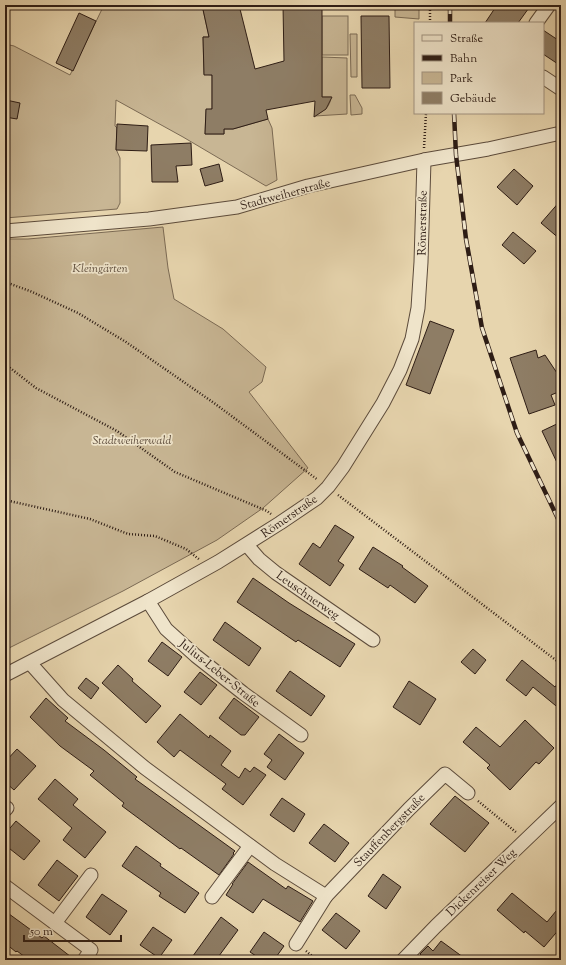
<svg xmlns="http://www.w3.org/2000/svg" width="566" height="965" viewBox="0 0 566 965" font-family="'Sorts Mill Goudy',serif">
	<style>
		.green { fill: #c8b694; stroke: #7b6a54 }
		.building { fill: #8e7d65; stroke: #2e1d15 }
		.lines { fill: none; stroke-linecap: round; stroke-linejoin: round }
		.minor-casing { stroke: #5c4b3b; stroke-width: 15 }
		.path { stroke: #2e1d15; stroke-width: 2.5; stroke-dasharray: 1 2; stroke-linecap: butt }
		.minor { stroke: #efe4ca; stroke-width: 13 }
		.rail-casing { stroke: #2e1d15; stroke-width: 4.5 }
		.rail { stroke: #efe4ca; stroke-width: 3; stroke-dasharray: 9; stroke-linecap: butt }
		.labels { text-anchor: middle; stroke-width: 3.5; stroke-linejoin: round; paint-order: stroke }
		.street-label { font-size: 12px; fill: #2e1d15; stroke: #efe4ca }
		.park-label { font-size: 12px; font-style: italic; fill: #5c4b3b; stroke: #efe4ca }
	</style>
	<rect width="100%" height="100%" fill="#e7d5ae"/>
	<filter id="stains"><feTurbulence type="fractalNoise" baseFrequency=".005" numOctaves="4"/><feColorMatrix values="0 0 0 0 .2 0 0 0 0 .09 0 0 0 0 .02 0 0 0 .5 -.17"/></filter>
	<radialGradient id="worn" r=".72"><stop offset=".6" stop-color="#630" stop-opacity="0"/><stop offset="1" stop-color="#630" stop-opacity=".3"/></radialGradient>
	<g class="green">
		<path d="M104 5H202L209 37H203L204 74 212 75V109L206 110 205 134H224V129H233L268 119 272 128 277 180 266 186 183 137 116 100 115 126 117 128 116 149 120 158V203L117 209 5 218V44L14 46 70 75Z"/>
		<path d="M370 5H419V19L395 17V7H370Z"/>
		<rect x="322" y="16" width="26" height="39"/>
		<path d="M350 34H357V77H351Z"/>
		<path d="M322 57 347 58V114L315 116V114C324 112 330 107 331 97H322Z"/>
		<path d="M350 95H355L362 108V114L351 115Z"/>
		<path d="M163 227 168 268 174 299 223 329 266 367 262 382 249 392 308 468 263 508 217 540 123 591 5 650V239H28Z"/>
	</g>
	<g class="building">
		<path d="M202 5H239L255 69 284 61 283 5H322V97H332L326 109 314 117 315 101 266 110 268 119 233 129H224V134H205L206 109H212V75H204L203 37H209Z"/>
		<path d="M497 5H531L518 23H485Z"/>
		<path d="M79 13 96 21 73 71 56 63Z"/>
		<path d="M361 16H389L390 88H362Z"/>
		<path d="M543 30 561 42V66L543 54Z"/>
		<path d="M6 100 20 103 17 119 5 117Z"/>
		<path d="M117 124 148 126 147 151 116 150Z"/>
		<path d="M191 143 192 165 176 166 178 182H152L151 145Z"/>
		<path d="M219 164 223 181 205 186 200 169Z"/>
		<path d="M514 169 533 186 517 205 497 187Z"/>
		<path d="M561 200V240L541 223Z"/>
		<path d="M513 232 536 251 524 264 502 245Z"/>
		<path d="M430 321 454 330 430 394 406 385Z"/>
		<path d="M536 350 538 358 545 355 561 379V391L551 395 555 405 529 414 510 358Z"/>
		<path d="M561 422V471L542 431Z"/>
		<path d="M335 525 354 537 338 561 344 565 330 586 299 564 313 543 320 548Z"/>
		<path d="M373 547 403 566 402 567 428 586 415 603 390 585 388 588 359 569Z"/>
		<path d="M253 578 289 603 355 644 340 667 298 640 296 642 237 602Z"/>
		<path d="M225 622 261 648 249 666 213 640Z"/>
		<path d="M162 642 182 657 168 676 148 661Z"/>
		<path d="M473 649 486 660 475 674 461 662Z"/>
		<path d="M522 660 555 687 561 679V710L533 687 526 696 506 680Z"/>
		<path d="M118 665 133 679 132 681 161 706 146 723 102 683Z"/>
		<path d="M290 671 325 696 311 716 276 691Z"/>
		<path d="M200 672 217 685 201 705 184 692Z"/>
		<path d="M86 678 99 688 91 699 78 688Z"/>
		<path d="M409 681 436 699 420 725 393 707Z"/>
		<path d="M46 698 68 718 65 721 104 750 137 777 135 779 235 851 233 853 234 854 219 875 181 848 180 849 122 806 124 803 90 775 94 771 60 746 30 717Z"/>
		<path d="M234 698 259 717 245 735H241L219 718Z"/>
		<path d="M180 714 209 738 210 735 231 751 221 765 239 778 245 768 250 772 254 767 266 775 243 805 222 789 226 784 180 750 174 757 157 742Z"/>
		<path d="M525 720 554 748 539 764 536 762 510 790 487 768 490 765 463 742 476 727 500 747Z"/>
		<path d="M279 734 304 753 285 780 267 767 272 760 264 754Z"/>
		<path d="M17 749 36 766 14 790 5 782V762Z"/>
		<path d="M55 779 78 799 73 805 106 832 85 858 63 840 72 828 38 799Z"/>
		<path d="M455 796 489 823 465 852 430 824Z"/>
		<path d="M282 798 305 814 294 832 270 815Z"/>
		<path d="M16 821 40 841 24 860 5 845V834Z"/>
		<path d="M324 824 349 843 335 862 309 843Z"/>
		<path d="M136 846 161 864 160 866 199 893 185 913 159 896 161 893 122 866Z"/>
		<path d="M57 860 78 876 59 901 38 885Z"/>
		<path d="M248 862 286 889 288 886 313 901 300 922 263 899 253 913 226 895 233 884H232Z"/>
		<path d="M383 874 401 887 386 909 368 896Z"/>
		<path d="M512 893 547 922 561 905V927L544 947 525 931 524 933 497 910Z"/>
		<path d="M102 894 127 911 110 935 86 917Z"/>
		<path d="M5 911 42 938 44 936 75 960H29L17 951 16 952 5 943Z"/>
		<path d="M336 913 360 931 346 949 322 930Z"/>
		<path d="M221 917 238 930 216 960H190Z"/>
		<path d="M153 927 172 940 159 958 140 945Z"/>
		<path d="M264 932 284 946 274 960H262L250 952Z"/>
		<path d="M441 941 467 960H426L420 954 428 946 433 951Z"/>
	</g>
	<g class="lines">
		<g class="minor-casing">
			<g id="minor">
				<path d="M536 23 549 5"/>
				<path d="M543 77 561 89"/>
				<path d="M5 231 149 219 237 207 308 186 424 160 488 149 561 133"/>
				<path d="M247 545 259 559 276 573 373 640"/>
				<path d="M148 601 166 629 196 656 243 693 301 735"/>
				<path d="M30 663 63 700 145 768 275 864 326 896 409 809 445 774 468 793"/>
				<path d="M5 675 148 601 218 562 280 523 317 498 328 487 343 467 383 403 400 370 412 339 418 308 421 262 424 160"/>
				<path d="M5 810 7 808"/>
				<path d="M5 886 91 950 84 960"/>
				<path d="M212 897 250 846"/>
				<path d="M55 923 91 875"/>
				<path d="M296 944 326 896"/>
				<path d="M403 960 436 926 561 806"/>
			</g>
		</g>
		<g class="path">
			<path d="M430 23V5"/>
			<path d="M424 148 426 113"/>
			<path d="M5 282 30 291 78 313 126 342 214 403 318 480"/>
			<path d="M5 364 36 388 117 431 175 472 267 511 271 514"/>
			<path d="M338 495 561 664"/>
			<path d="M5 500 90 519 128 534 155 536 186 549 200 560"/>
			<path d="M478 801 517 833"/>
			<path d="M306 951 317 960"/>
		</g>
		<use href="#minor" class="minor"/>
		<g class="rail-casing">
			<g id="rail">
				<path d="M450 5V23"/>
				<path d="M454 113 456 155 466 239 482 328 517 433 561 525"/>
			</g>
		</g>
		<use href="#rail" class="rail"/>
	</g>
	<g class="labels">
		<g class="street-label">
			<text transform="translate(285 194) rotate(-15)" y="4">Stadtweiherstraße</text>
			<text transform="translate(422 223) rotate(-89)" y="4">Römerstraße</text>
			<text transform="translate(289 516) rotate(-35)" y="4">Römerstraße</text>
			<text transform="translate(308 595) rotate(35)" y="4">Leuschnerweg</text>
			<text transform="translate(220 673) rotate(39)" y="4">Julius-Leber-Straße</text>
			<text transform="translate(389 830) rotate(-46)" y="4">Stauffenbergstraße</text>
			<text transform="translate(481 882) rotate(-44)" y="4">Dickenreiser Weg</text>
		</g>
		<g class="park-label">
			<text x="100" y="272">Kleingärten</text>
			<text x="132" y="444">Stadtweiherwald</text>
		</g>
	</g>
	<rect width="566" height="965" fill="none" stroke="#e7d5ae" stroke-width="20"/>
	<rect x="6" y="6" width="554" height="953" fill="none" stroke="#2e1d15" stroke-width="2"/>
	<rect x="10" y="10" width="546" height="945" fill="none" stroke="#2e1d15"/>
	<rect x="414" y="22" width="130" height="92" fill="#efe4ca" stroke="#a29482"/>
	<rect x="422" y="35" width="20" height="6" fill="#efe4ca" stroke="#a29482"/>
	<text x="450" y="42" font-size="12" fill="#2e1d15">Straße</text>
	<rect x="422" y="55" width="20" height="6" fill="#2e1d15" stroke="#a29482"/>
	<text x="450" y="62" font-size="12" fill="#2e1d15">Bahn</text>
	<rect x="422" y="72" width="20" height="12" fill="#c8b694" stroke="#a29482"/>
	<text x="450" y="82" font-size="12" fill="#2e1d15">Park</text>
	<rect x="422" y="92" width="20" height="12" fill="#8e7d65" stroke="#a29482"/>
	<text x="450" y="102" font-size="12" fill="#2e1d15">Gebäude</text>
	<path d="M24 935v6h97v-6" fill="none" stroke="#2e1d15" stroke-width="2"/>
	<text x="30" y="935" font-size="12" fill="#2e1d15" stroke="#efe4ca" stroke-width="3" paint-order="stroke">50 m</text>
	<rect width="100%" height="100%" filter="url(#stains)"/>
	<rect width="100%" height="100%" fill="url(#worn)"/>
</svg>
